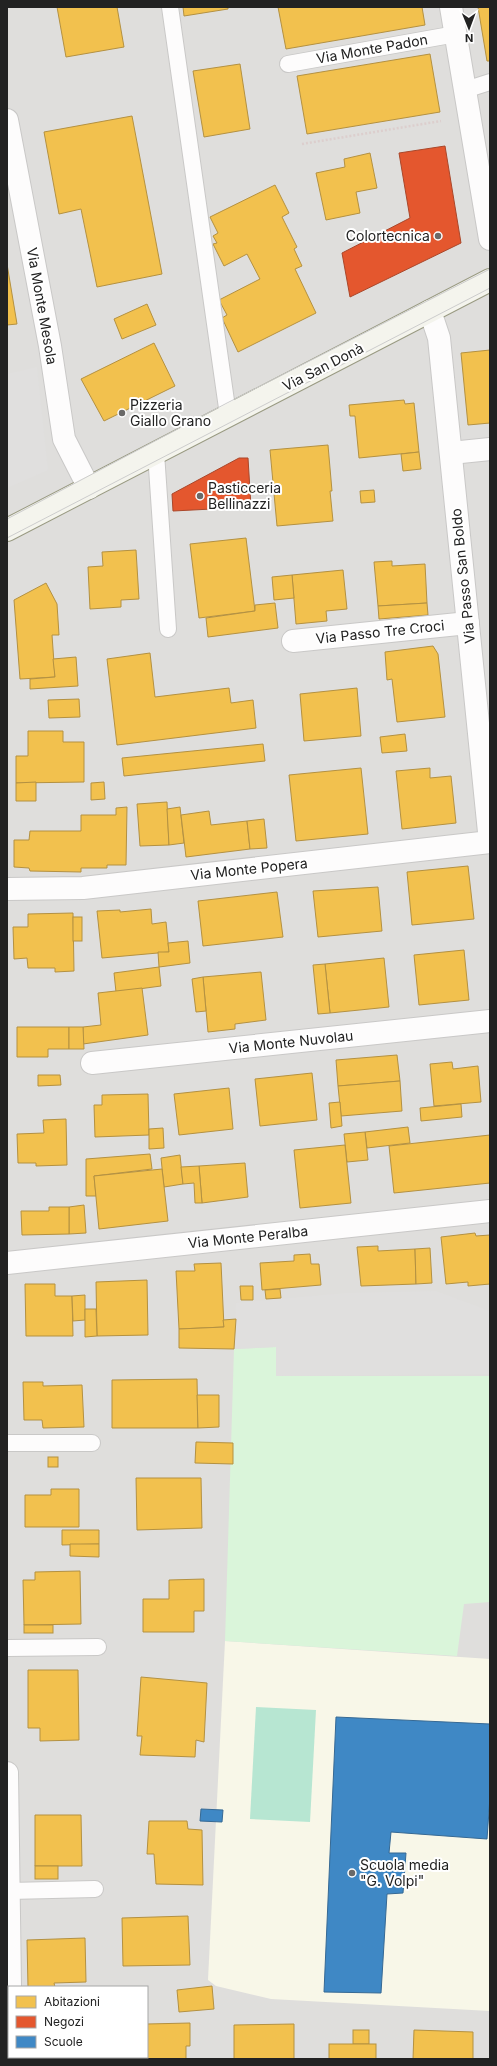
<svg xmlns="http://www.w3.org/2000/svg" width="497" height="2066" viewBox="0 0 497 2066" font-family="Inter,sans-serif">
	<style>
		.residential { fill: #dfdedc; fill-rule: evenodd }
		.education { fill: #f8f7e8 }
		.park { fill: #daf5da }
		.pitch { fill: #b7e6d2 }
		.parking { fill: #e0dfde }
		.homes { fill: #f2c14e; stroke: #b49141 }
		.shops { fill: #e4572e; stroke: #aa472a }
		.schools { fill: #3f88c5; stroke: #366994 }
		.lines { fill: none; stroke-linecap: round; stroke-linejoin: round }
		.lane-casing { stroke: #c9c8c7; stroke-width: 18 }
		.street-casing { stroke: #c9c8c7; stroke-width: 24 }
		.secondary-casing { stroke: #999a82; stroke-width: 24 }
		.path { stroke: #dccecd; stroke-width: 2.5; stroke-dasharray: 2 2; stroke-linecap: butt }
		.lane { stroke: #fdfcfc; stroke-width: 16 }
		.street { stroke: #fdfcfc; stroke-width: 22 }
		.secondary { stroke: #f4f4ed; stroke-width: 22 }
		.tram { stroke: #ccc; stroke-width: 1 }
		.poi-dot { fill: #6a6968; stroke: #fff; stroke-width: 1.5 }
		.labels { text-anchor: middle; stroke-width: 4; stroke-linejoin: round; paint-order: stroke }
		.street-label { font-size: 14px; fill: #222; stroke: #fff }
		.poi-label { font-size: 14px; fill: #222; stroke: #fff; text-anchor: start }
	</style>
	<rect width="100%" height="100%" fill="#f0eeeb"/>
	<path class="residential" d="M7 7H490V2059H7ZM9 1987H147V2057H9Z"/>
	<path class="education" d="M225 1641 490 1659V2011L271 1999 216 1986 208 1980Z"/>
	<path class="park" d="M276 1347V1376H490V1602L464 1604 457 1656 225 1641 234 1349Z"/>
	<path class="pitch" d="M256 1707 316 1710 310 1822 250 1819Z"/>
	<g class="parking">
		<path d="M37 367 48 470 7 488V374Z"/>
		<path d="M436 1291 490 1311V1374L276 1376V1347L234 1349 236 1303 346 1293Z"/>
	</g>
	<g class="homes">
		<path d="M57 7H117L124 47 66 57Z"/>
		<path d="M183 7H228V9L184 16Z"/>
		<path d="M278 7H422L425 25 286 49Z"/>
		<path d="M478 7H490V61H487Z"/>
		<path d="M430 54 440 112 307 134 297 76Z"/>
		<path d="M240 64 250 129 204 137 193 71Z"/>
		<path d="M132 116 162 274 97 287 81 209 59 214 44 132Z"/>
		<path d="M370 153 377 188 356 192 360 213 326 220 316 173 345 167 344 159Z"/>
		<path d="M275 185 289 213 282 217 297 247 294 249 302 266 295 269 316 313 238 352 222 318 227 315 219 300 260 279 247 254 224 266 213 244 217 243 213 236 218 233 210 217Z"/>
		<path d="M7 264 17 324 7 325Z"/>
		<path d="M147 304 156 325 122 339 114 319Z"/>
		<path d="M154 343 175 386 104 421 81 379Z"/>
		<path d="M490 350V423L468 425 461 353Z"/>
		<path d="M404 400 405 404 414 403 419 452 359 458 355 416H350L349 405Z"/>
		<path d="M328 445 332 491H330L333 521 277 526 270 450Z"/>
		<path d="M419 452 421 469 403 471 401 454Z"/>
		<path d="M374 490 375 502 361 503 360 491Z"/>
		<path d="M246 538 255 611 199 618 190 544Z"/>
		<path d="M136 550 139 599 121 600V607L90 609 88 567 103 566 102 552Z"/>
		<path d="M392 561V566L425 564 427 603 378 606 374 562Z"/>
		<path d="M343 570 347 609 326 611 327 621 296 624 292 575Z"/>
		<path d="M292 575 294 598 274 600 272 577Z"/>
		<path d="M46 583 57 604 59 635H52L55 677 20 679 14 600Z"/>
		<path d="M275 603 278 628 208 637 206 618 255 611V605Z"/>
		<path d="M427 603 428 615 379 619 378 606Z"/>
		<path d="M433 646 438 654 445 717 397 722 392 679 387 680 385 652Z"/>
		<path d="M150 653 155 697 229 688 231 703 253 700 256 728 117 745 107 659Z"/>
		<path d="M76 657 78 686 30 689V679L55 677 53 659Z"/>
		<path d="M357 688 361 736 304 741 300 694Z"/>
		<path d="M79 699 80 717 49 718 48 700Z"/>
		<path d="M28 731H63V742H84V782L16 783V756H28Z"/>
		<path d="M405 734 407 751 382 753 380 737Z"/>
		<path d="M263 744 265 761 124 776 122 758Z"/>
		<path d="M361 768 368 834 296 841 289 775Z"/>
		<path d="M430 768V778L451 776 456 823 402 829 396 771Z"/>
		<path d="M36 782V801H16V783Z"/>
		<path d="M104 782 105 799 91 800V783Z"/>
		<path d="M167 802 169 845 140 846 137 804Z"/>
		<path d="M127 807 126 865H107V868H81V872L30 871 29 868 14 867V840H29L30 831H81V815H116V808Z"/>
		<path d="M180 807 184 843 169 845 167 809Z"/>
		<path d="M209 811 211 825 247 821 250 849 186 857 181 815Z"/>
		<path d="M264 819 267 848 250 849 247 821Z"/>
		<path d="M468 866 474 919 412 925 407 872Z"/>
		<path d="M378 887 382 931 318 937 313 891Z"/>
		<path d="M277 892 283 937 203 946 198 901Z"/>
		<path d="M151 909 152 924 166 922 169 952 102 958 97 911 120 910V912Z"/>
		<path d="M73 913 74 971 55 972V968H28L27 958 14 959 13 927H28V914Z"/>
		<rect x="73" y="917" width="9" height="24"/>
		<path d="M188 941 190 963 159 967 158 952H169L168 943Z"/>
		<path d="M464 950 469 1000 419 1005 414 955Z"/>
		<path d="M384 958 389 1007 330 1013 325 964Z"/>
		<path d="M325 964 330 1013 318 1014 313 965Z"/>
		<path d="M159 967 161 986 116 992 114 973Z"/>
		<path d="M261 972 266 1020 235 1024V1029L208 1032 203 977Z"/>
		<path d="M203 977 206 1011 196 1012 192 979Z"/>
		<path d="M142 988 148 1035 83 1044V1027L101 1025 98 993Z"/>
		<path d="M17 1027H69V1049H48V1057H17Z"/>
		<path d="M69 1027H83L84 1049H69Z"/>
		<path d="M397 1055 400 1081 338 1086 336 1060Z"/>
		<path d="M452 1062 453 1069 478 1066 481 1102 434 1106 430 1064Z"/>
		<path d="M312 1073 317 1120 260 1126 255 1079Z"/>
		<path d="M38 1075H60L61 1085 38 1086Z"/>
		<path d="M400 1081 402 1111 341 1116 338 1086Z"/>
		<path d="M229 1088 233 1129 179 1135 174 1094Z"/>
		<path d="M148 1094 149 1135 95 1137 94 1105H102V1095Z"/>
		<path d="M340 1102 342 1126 331 1128 329 1103Z"/>
		<path d="M461 1104 462 1117 421 1121 420 1108Z"/>
		<path d="M66 1119 67 1165 36 1166V1163H18L17 1134 44 1133 43 1120Z"/>
		<path d="M408 1127 410 1143 367 1148 365 1132Z"/>
		<path d="M163 1128 164 1148 149 1149V1129Z"/>
		<path d="M365 1132 368 1160 347 1162 344 1134Z"/>
		<path d="M490 1135V1183L394 1193 389 1146Z"/>
		<path d="M345 1145 351 1203 300 1208 294 1150Z"/>
		<path d="M150 1154 152 1169 94 1176 96 1196H86V1159Z"/>
		<path d="M180 1155 183 1184 164 1187 161 1158Z"/>
		<path d="M245 1163 248 1197 202 1203 199 1166Z"/>
		<path d="M199 1166 202 1203H195L194 1183 183 1184 181 1167Z"/>
		<path d="M162 1169 168 1221 99 1229 94 1176Z"/>
		<path d="M84 1205 86 1233 69 1234V1207Z"/>
		<path d="M49 1207H69V1234L22 1235 21 1211H49Z"/>
		<path d="M475 1233 476 1236 490 1235V1284L468 1286V1282L446 1284 441 1237Z"/>
		<path d="M378 1246V1251L415 1249 416 1284 361 1286 357 1247Z"/>
		<path d="M430 1248 432 1283 416 1284 415 1249Z"/>
		<path d="M310 1254 311 1264H319L321 1285 262 1290 260 1263 294 1261V1255Z"/>
		<path d="M221 1263 224 1327 179 1329 176 1271H195L194 1264Z"/>
		<path d="M147 1280 148 1335 97 1336 96 1282Z"/>
		<path d="M25 1284H55V1296H72L73 1336H26Z"/>
		<path d="M240 1286H253V1300H241Z"/>
		<path d="M280 1289 281 1298 266 1299 265 1290Z"/>
		<path d="M85 1295V1320L73 1321 72 1296Z"/>
		<path d="M85 1309H96L97 1336 85 1337Z"/>
		<path d="M236 1319 234 1349 179 1348V1329L224 1327 223 1320Z"/>
		<path d="M197 1379 198 1428H112V1380Z"/>
		<path d="M23 1382H43V1386L82 1385 84 1427 43 1428 42 1420H24Z"/>
		<path d="M197 1395H219V1427L198 1428Z"/>
		<path d="M196 1442 233 1443V1464L195 1463Z"/>
		<rect x="48" y="1457" width="10" height="10"/>
		<path d="M136 1478H201L202 1528 137 1530Z"/>
		<path d="M51 1489H79V1527H25V1495H51Z"/>
		<path d="M62 1530H99V1544L62 1545Z"/>
		<path d="M70 1544H99V1557L70 1556Z"/>
		<path d="M80 1571 81 1624 24 1625 23 1580H35V1572Z"/>
		<path d="M204 1579V1611H194V1632H143V1599H169V1580Z"/>
		<rect x="24" y="1625" width="29" height="8"/>
		<path d="M28 1670H78L79 1740 40 1741V1728H28Z"/>
		<path d="M141 1677 207 1683 204 1742 196 1740 195 1757 140 1755 142 1736H137Z"/>
		<path d="M35 1815H81L82 1866H35Z"/>
		<path d="M149 1821H187L188 1829 202 1830 203 1885 156 1884 154 1854H147Z"/>
		<rect x="35" y="1866" width="23" height="13"/>
		<path d="M188 1916 190 1965 123 1966 122 1918Z"/>
		<path d="M85 1938 86 1982 54 1983 55 1987H28L27 1940Z"/>
		<path d="M212 1986 214 2009 179 2012 177 1990Z"/>
		<path d="M190 2023V2046H186V2059H134V2057H147V2024Z"/>
		<path d="M294 2024V2059H234V2025Z"/>
		<rect x="353" y="2030" width="16" height="14"/>
		<path d="M414 2030 473 2032V2059H413Z"/>
		<rect x="329" y="2044" width="47" height="15"/>
		<path d="M48 2057H98L99 2059H48Z"/>
	</g>
	<g class="shops">
		<path d="M445 146 461 243 350 297 342 253 410 218 399 153Z"/>
		<path d="M239 458H248L251 507 173 511 172 494Z"/>
	</g>
	<g class="schools">
		<path d="M336 1717 490 1724V1797L487 1839 391 1832 389 1853H406L403 1893 387 1894 381 1993 324 1992Z"/>
		<path d="M201 1809 223 1810 222 1822 200 1821Z"/>
	</g>
	<g class="lines">
		<g class="lane-casing">
			<g id="lane">
				<path d="M170 7 228 415"/>
				<path d="M288 64 456 34"/>
				<path d="M465 90 490 82"/>
				<path d="M156 453 168 629"/>
				<path d="M7 1443H92"/>
				<path d="M7 1648 98 1647"/>
				<path d="M9 1891 95 1889"/>
			</g>
		</g>
		<g class="street-casing">
			<g id="street">
				<path d="M451 7 490 239"/>
				<path d="M7 120 50 346 64 439 89 488"/>
				<path d="M430 311 439 338 490 842"/>
				<path d="M451 453 490 449"/>
				<path d="M293 641 468 623"/>
				<path d="M7 889 83 888 490 842"/>
				<path d="M92 1063 490 1021"/>
				<path d="M7 1263 490 1211"/>
				<path d="M7 1773 10 1987"/>
				<path d="M11 2057V2059"/>
			</g>
		</g>
		<g class="secondary-casing">
			<path id="secondary" d="M7 530 490 280"/>
		</g>
		<path class="path" d="M302 144 441 121"/>
		<use href="#lane" class="lane"/>
		<use href="#street" class="street"/>
		<use href="#secondary" class="secondary"/>
		<g class="tram">
			<path d="M7 519 227 403 490 269"/>
			<path d="M7 538 490 288"/>
		</g>
	</g>
	<g class="poi-dot">
		<circle cx="438" cy="236" r="4"/>
		<circle cx="122" cy="413" r="4"/>
		<circle cx="200" cy="496" r="4"/>
		<circle cx="352" cy="1873" r="4"/>
	</g>
	<g class="labels">
		<g class="street-label">
			<text transform="translate(372 49) rotate(-10)" y="5">Via Monte Padon</text>
			<text transform="translate(42 306) rotate(80)" y="5">Via Monte Mesola</text>
			<text transform="translate(323 367) rotate(-27)" y="5">Via San Donà</text>
			<text transform="translate(463 576) rotate(-96)" y="5">Via Passo San Boldo</text>
			<text transform="translate(380 632) rotate(-6)" y="5">Via Passo Tre Croci</text>
			<text transform="translate(249 869) rotate(-6)" y="5">Via Monte Popera</text>
			<text transform="translate(291 1042) rotate(-6)" y="5">Via Monte Nuvolau</text>
			<text transform="translate(248 1237) rotate(-6)" y="5">Via Monte Peralba</text>
		</g>
		<g class="poi-label">
			<text x="430" y="241" text-anchor="end">Colortecnica</text>
			<text x="130" y="410">Pizzeria<tspan x="130" dy="16">Giallo Grano</tspan></text>
			<text x="208" y="493">Pasticceria<tspan x="208" dy="16">Bellinazzi</tspan></text>
			<text x="360" y="1870">Scuola media<tspan x="360" dy="16">"G. Volpi"</tspan></text>
		</g>
	</g>
	<rect width="497" height="2066" fill="none" stroke="#222222" stroke-width="16"/>
	<rect x="8" y="1986" width="140" height="72" fill="#ffffff" stroke="#a7a7a7"/>
	<rect x="16" y="1996" width="20" height="12" fill="#f2c14e" stroke="#a7a7a7"/>
	<text x="44" y="2006" font-size="12" fill="#222222">Abitazioni</text>
	<rect x="16" y="2016" width="20" height="12" fill="#e4572e" stroke="#a7a7a7"/>
	<text x="44" y="2026" font-size="12" fill="#222222">Negozi</text>
	<rect x="16" y="2036" width="20" height="12" fill="#3f88c5" stroke="#a7a7a7"/>
	<text x="44" y="2046" font-size="12" fill="#222222">Scuole</text>
	<g transform="translate(469 28) rotate(179)" stroke="#ffffff" stroke-width="3" paint-order="stroke">
	<path d="M0-3L7 15L0 10L-7 15Z" fill="#222222"/>
	<text y="-6" font-size="11" font-weight="bold" text-anchor="middle" fill="#222222">N</text>
	</g>
</svg>
